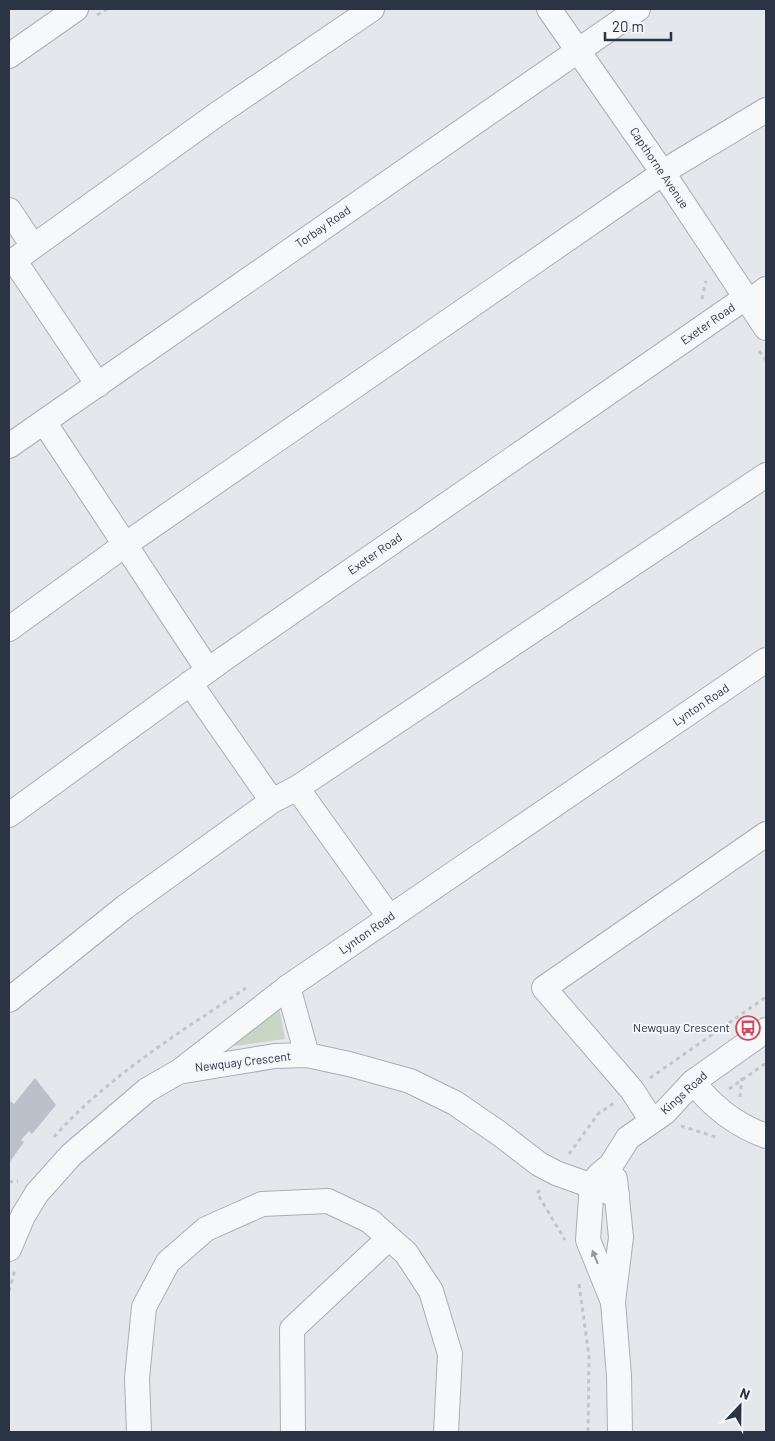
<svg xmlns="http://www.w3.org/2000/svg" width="775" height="1441" viewBox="0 0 775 1441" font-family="Barlow,sans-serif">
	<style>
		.green { fill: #c9d6c5 }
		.building { fill: #bbc0ca }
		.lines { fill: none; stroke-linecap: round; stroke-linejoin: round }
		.minor-casing { stroke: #a9aeb7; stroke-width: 26 }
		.path { stroke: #c2c5cb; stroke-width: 3; stroke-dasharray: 4 4; stroke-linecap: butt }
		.minor { stroke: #f7f8fa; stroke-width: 24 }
		.oneway { fill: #9196a0 }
		.labels { text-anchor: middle; stroke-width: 4; stroke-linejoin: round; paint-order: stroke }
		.street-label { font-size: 12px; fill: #2b3445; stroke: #f4f6f9 }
		.poi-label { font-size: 12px; fill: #2b3445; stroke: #f4f6f9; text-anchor: end }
	</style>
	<rect width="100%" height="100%" fill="#e4e7ec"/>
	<path class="green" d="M278 1002 285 1039 228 1047Z"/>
	<path class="building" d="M35 1078 56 1105 32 1134 29 1131 21 1140 24 1142 9 1163V1100L14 1104Z"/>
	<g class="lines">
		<g class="minor-casing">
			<g id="minor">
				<path d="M549 9 663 173 766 328"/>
				<path d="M9 56 76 9"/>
				<path d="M9 210 33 246"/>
				<path d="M14 260 98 385"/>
				<path d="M9 264 216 115 372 9"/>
				<path d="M749 302 766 289"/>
				<path d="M44 422 208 670"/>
				<path d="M9 446 638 9"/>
				<path d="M9 629 126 544 676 164 766 110"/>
				<path d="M190 683 272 801"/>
				<path d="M297 788 390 918"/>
				<path d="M9 815 225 658 745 298"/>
				<path d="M288 987 307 1055"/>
				<path d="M9 1000 125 907 272 801 297 788 766 475"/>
				<path d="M184 1071 275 1056 307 1055 349 1064 410 1081 455 1103 500 1134 539 1164 556 1173 617 1195"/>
				<path d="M693 1082C713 1107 735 1125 766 1136"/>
				<path d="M652 1121 632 1090 544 988 766 834"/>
				<path d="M615 1179 621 1237 613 1302 619 1376 620 1432"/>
				<path d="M9 1249 23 1216 37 1193 71 1155 147 1090 180 1071 288 987 766 660"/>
				<path d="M613 1302 588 1240 592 1184 599 1175 611 1165 628 1138 664 1113 693 1082 766 1030"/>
				<path d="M139 1432 137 1378 144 1307 168 1262 206 1229 262 1204 328 1201 370 1221 389 1238 406 1253 431 1291 450 1354 446 1432"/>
				<path d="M293 1432 292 1329 389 1238"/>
			</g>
		</g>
		<g class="path">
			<path d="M97 15 107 9"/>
			<path d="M702 299 706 281"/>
			<path d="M759 351 766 360"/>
			<path d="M650 1078 766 997"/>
			<path d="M729 1089 766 1063"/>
			<path d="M740 1097 742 1078"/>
			<path d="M681 1126 716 1137"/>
			<path d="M54 1137C107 1077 179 1033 246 988"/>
			<path d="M569 1154 598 1114 614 1103"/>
			<path d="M9 1182 18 1181"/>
			<path d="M540 1190 537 1193 565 1240"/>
			<path d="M579 1284 589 1356 588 1432"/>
			<path d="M9 1291 15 1270"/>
		</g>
		<use href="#minor" class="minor"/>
	</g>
	<defs><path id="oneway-solid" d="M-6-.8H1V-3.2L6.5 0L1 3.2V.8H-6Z" transform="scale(1.25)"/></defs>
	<use class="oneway" href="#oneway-solid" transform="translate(595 1257) rotate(-112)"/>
	<defs>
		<g id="bus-ring" transform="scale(1.25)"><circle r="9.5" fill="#f4f6f9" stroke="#d1495b" stroke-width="1.5"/><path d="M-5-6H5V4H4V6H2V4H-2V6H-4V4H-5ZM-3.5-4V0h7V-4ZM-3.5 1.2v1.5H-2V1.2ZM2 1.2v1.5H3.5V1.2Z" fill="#d1495b"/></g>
	</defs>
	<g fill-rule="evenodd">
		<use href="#bus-ring" x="748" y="1028"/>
	</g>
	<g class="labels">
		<g class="street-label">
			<text transform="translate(659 168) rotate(56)" y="4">Capthorne Avenue</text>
			<text transform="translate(323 227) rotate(-35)" y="4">Torbay Road</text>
			<text transform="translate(708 324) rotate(-35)" y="4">Exeter Road</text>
			<text transform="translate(375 554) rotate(-35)" y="4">Exeter Road</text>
			<text transform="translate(701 705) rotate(-34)" y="4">Lynton Road</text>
			<text transform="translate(367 933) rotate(-35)" y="4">Lynton Road</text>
			<text transform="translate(243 1062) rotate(-7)" y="4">Newquay Crescent</text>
			<text transform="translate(684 1093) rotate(-42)" y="4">Kings Road</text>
		</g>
		<g class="poi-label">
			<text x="730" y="1032">Newquay Crescent</text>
		</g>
	</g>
	<rect width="775" height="1441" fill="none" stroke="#2b3445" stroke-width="20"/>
	<g transform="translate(740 1406) rotate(22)" stroke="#f4f6f9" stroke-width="4" paint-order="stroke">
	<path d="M0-4L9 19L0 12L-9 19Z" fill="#2b3445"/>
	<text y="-8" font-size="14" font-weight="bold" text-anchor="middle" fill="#2b3445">N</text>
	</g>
	<path d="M605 32v8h66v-8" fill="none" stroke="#2b3445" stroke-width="2.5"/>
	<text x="612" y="32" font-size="15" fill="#2b3445" stroke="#f4f6f9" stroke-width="4" paint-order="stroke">20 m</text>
</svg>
